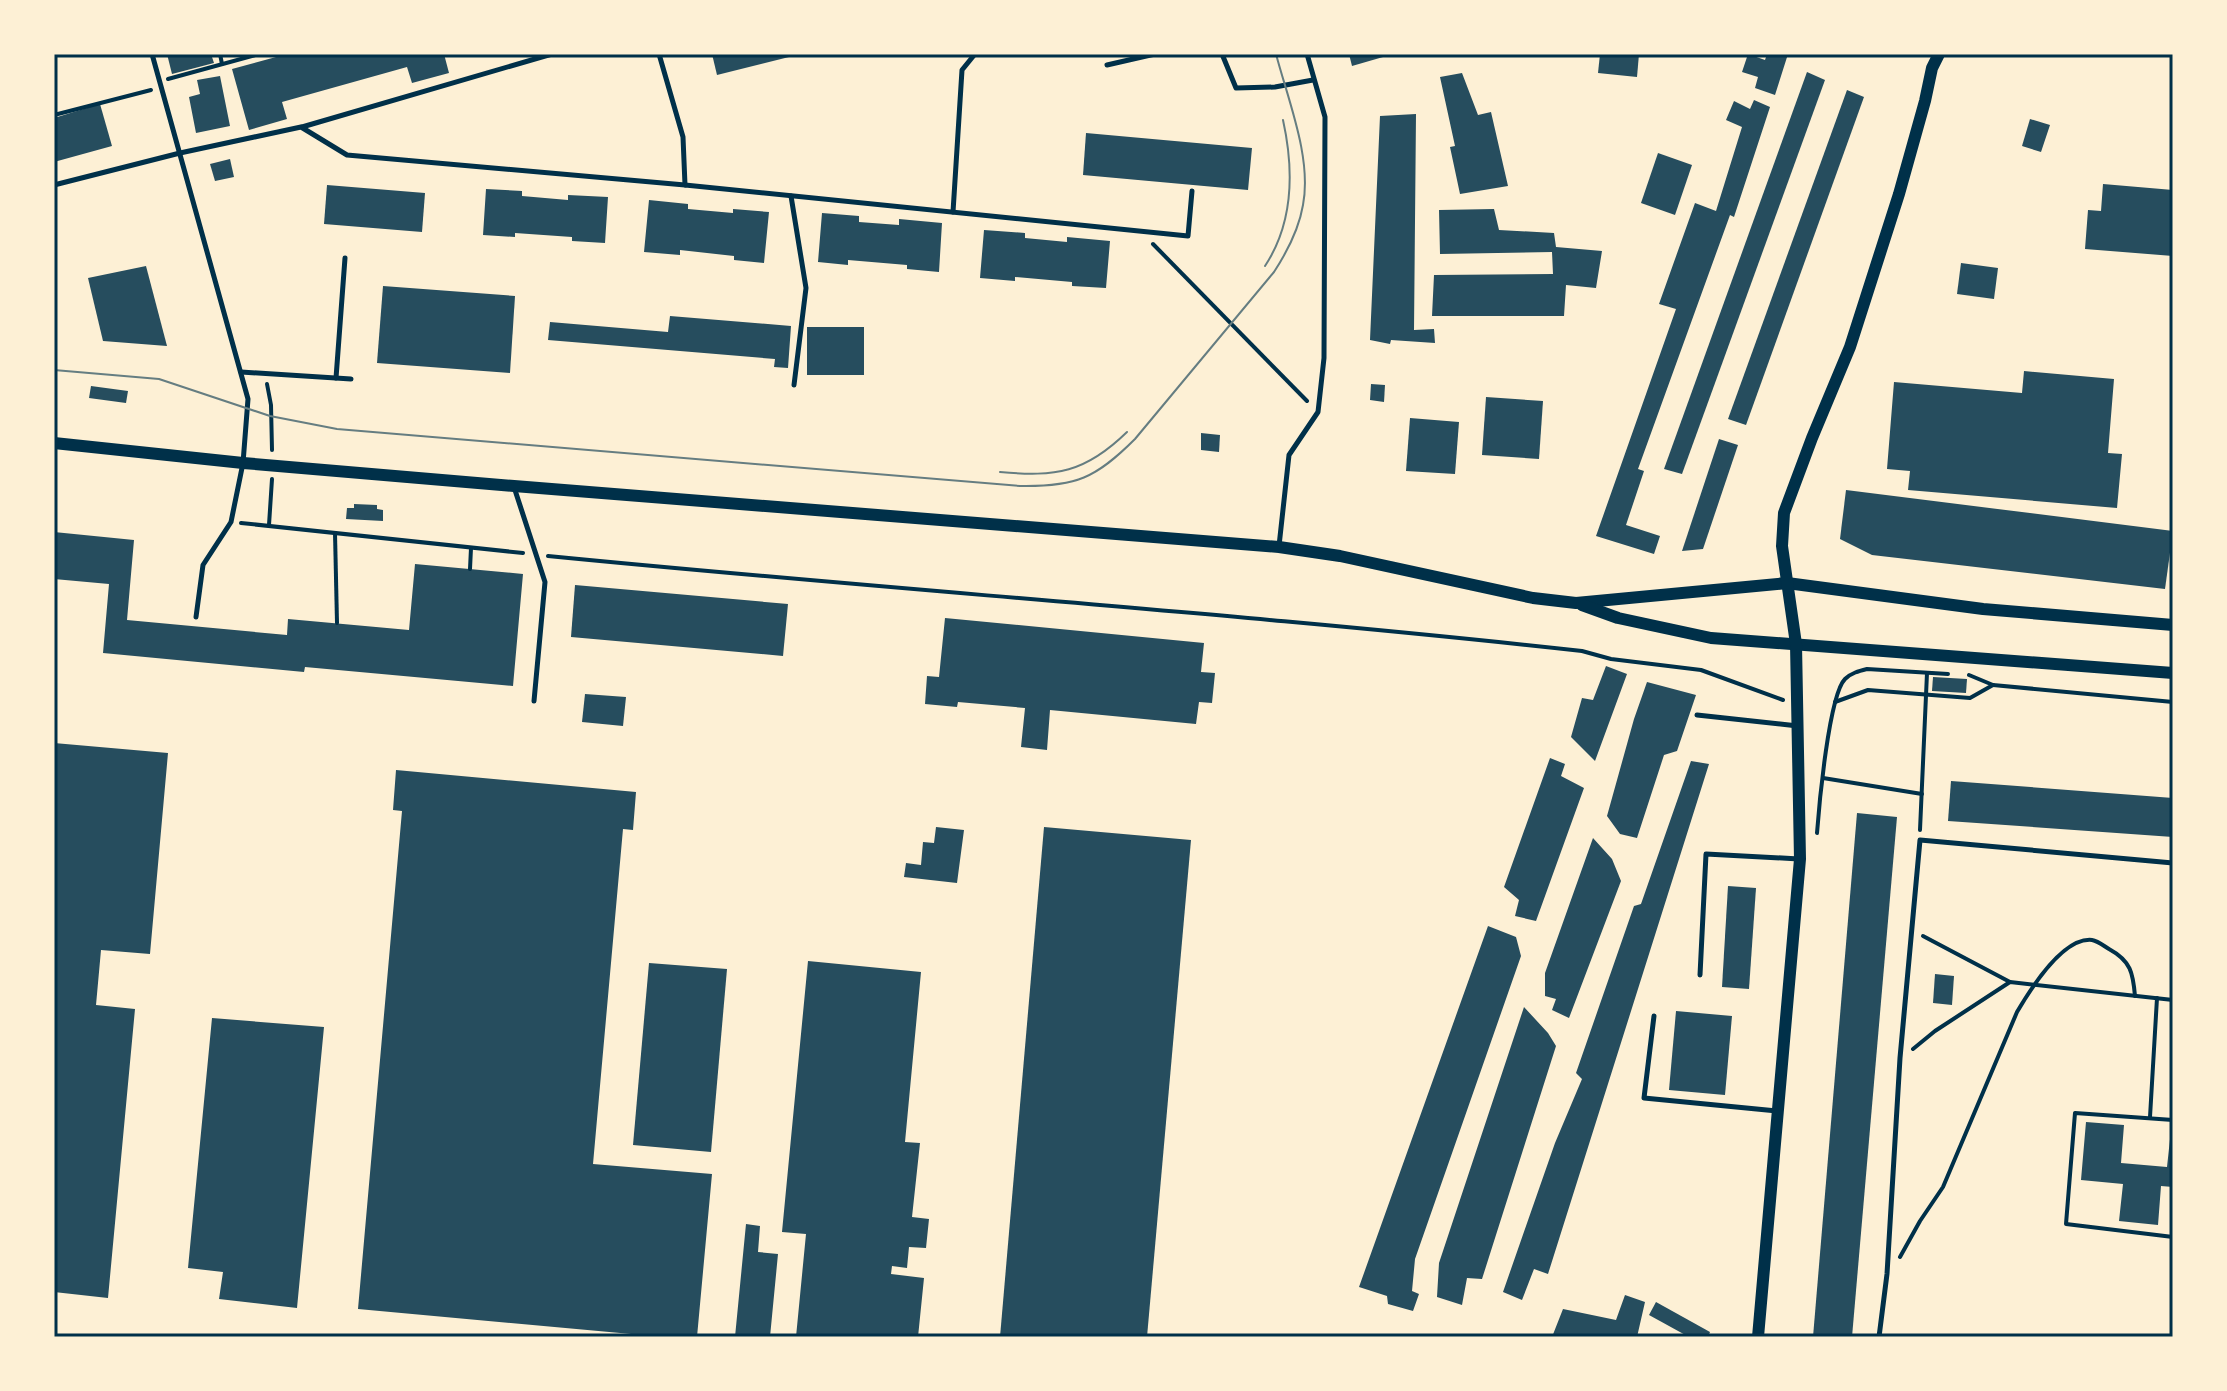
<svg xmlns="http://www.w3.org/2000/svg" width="2227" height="1391" viewBox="0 0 2227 1391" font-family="Manrope,sans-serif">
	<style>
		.building { fill: #264d5e }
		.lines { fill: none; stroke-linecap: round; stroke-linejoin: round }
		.path { stroke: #003049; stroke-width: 4 }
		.service { stroke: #003049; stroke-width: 5 }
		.secondary { stroke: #003049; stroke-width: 12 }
		.tram { stroke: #657d81; stroke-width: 2 }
		.neatline { fill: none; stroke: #003049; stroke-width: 3 }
	</style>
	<rect width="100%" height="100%" fill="#fdf0d5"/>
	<g class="building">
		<path d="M167 54H211L214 63 172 74Z"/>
		<path d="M287 54H444L449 73 412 83 407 67 282 102 287 119 249 130 232 69Z"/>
		<path d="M712 54H797V55L717 75Z"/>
		<path d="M1349 54H1390V55L1352 66Z"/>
		<path d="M1600 54H1639L1637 77 1598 73Z"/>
		<path d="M1748 54 1765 60 1767 54H1788L1775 95 1755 88 1758 77 1742 72Z"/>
		<path d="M1807 72 1825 80 1682 474 1664 469Z"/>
		<path d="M1462 73 1478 115 1491 112 1508 186 1460 194 1450 147 1455 146 1440 77Z"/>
		<path d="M220 76 230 126 196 133 189 97 200 94 197 80Z"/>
		<path d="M1847 90 1864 97 1746 425 1728 419Z"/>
		<path d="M1754 100 1770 107 1734 217 1730 215 1638 469 1644 471 1626 525 1660 536 1654 554 1596 536 1676 309 1659 304 1695 203 1716 211 1742 127 1726 120 1734 101 1750 109Z"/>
		<path d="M100 104 112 146 54 162V118Z"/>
		<path d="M1416 114 1414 330 1434 329 1435 343 1391 340 1390 344 1370 340 1380 116Z"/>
		<path d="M2030 119 2050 125 2041 152 2022 146Z"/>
		<path d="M1086 133 1252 148 1248 190 1083 175Z"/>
		<path d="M1658 153 1692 165 1675 215 1641 203Z"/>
		<path d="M230 159 234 177 215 181 210 164Z"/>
		<path d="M2103 184 2173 190V256L2085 249 2088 210 2101 211Z"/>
		<path d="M327 185 425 193 422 232 324 224Z"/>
		<path d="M486 189 522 191V196L568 200V195L608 197 605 243 572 241V237L515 233V237L483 235Z"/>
		<path d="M649 200 688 204V209L733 213V209L769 212 764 263 734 260V256L680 250V255L644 252Z"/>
		<path d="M1494 209 1499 230 1554 233 1556 247 1602 251 1596 288 1566 285 1564 316H1432L1434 275 1553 274 1552 252 1440 254 1439 210Z"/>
		<path d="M822 213 859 216V222L899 225V219L942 223 939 272 907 269V265L848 260V265L818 262Z"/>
		<path d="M984 230 1025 233V238L1067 242V237L1110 241 1106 288 1072 286V282L1015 277V281L980 278Z"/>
		<path d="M1961 263 1998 268 1994 299 1957 294Z"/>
		<path d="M146 266 167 346 103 341 88 278Z"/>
		<path d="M383 286 515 296 510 373 377 363Z"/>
		<path d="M670 316 791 326 788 368 774 367 775 359 548 340 550 322 668 332Z"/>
		<rect x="807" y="327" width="57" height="48"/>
		<path d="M2024 371 2114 379 2108 453 2122 454 2117 508 1908 490 1910 471 1887 469 1894 382 2022 393Z"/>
		<path d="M1371 384 1385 385 1384 402 1370 400Z"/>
		<path d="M91 386 128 391 126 403 89 398Z"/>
		<path d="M1486 397 1543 401 1539 459 1482 455Z"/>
		<path d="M1410 418 1459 422 1455 474 1406 471Z"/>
		<path d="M1201 433 1220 435 1219 452 1201 450Z"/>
		<path d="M1719 439 1738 445 1703 549 1682 551Z"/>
		<path d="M1846 490 2173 531 2165 589 1872 555 1840 539Z"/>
		<path d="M354 504 377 505V509L383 510V521L346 519 347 508H354Z"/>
		<path d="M54 532 134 540 127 620 287 635 288 619 409 630 415 564 523 574 513 686 305 667 304 672 103 653 109 584 54 579Z"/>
		<path d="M575 585 788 604 783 656 571 637Z"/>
		<path d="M945 618 1204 643 1201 672 1215 673 1212 703 1199 702 1196 724 1050 710 1047 750 1021 747 1025 708 958 702 957 707 925 704 927 676 939 677Z"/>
		<path d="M1606 666 1627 674 1595 761 1571 737 1582 698 1593 700Z"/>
		<path d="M1933 677 1967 679 1966 693 1932 691Z"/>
		<path d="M1647 682 1696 695 1677 751 1664 755 1637 838 1620 834 1607 816 1634 719Z"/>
		<path d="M585 694 626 697 623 726 582 722Z"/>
		<path d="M54 743 168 753 150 954 101 950 96 1005 135 1009 108 1298 54 1292Z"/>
		<path d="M1550 758 1565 764 1561 776 1584 788 1536 921 1515 916 1519 900 1504 887Z"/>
		<path d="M1691 761 1709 764 1548 1274 1534 1269 1522 1300 1503 1292 1555 1143 1582 1079 1576 1073 1634 906 1641 904Z"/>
		<path d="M396 770 636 792 633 830 623 829 593 1164 712 1174 697 1337H664L358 1309 402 811 393 810Z"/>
		<path d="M1951 781 2173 798V837L1948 821Z"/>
		<path d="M1857 813 1897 817 1852 1337H1813Z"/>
		<path d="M936 827 964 830 957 883 904 877 906 863 921 865 923 842 934 843Z"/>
		<path d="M1044 827 1191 840 1147 1337H1000Z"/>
		<path d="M1593 838 1612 859 1621 881 1569 1018 1552 1010 1556 999 1545 996V973Z"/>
		<path d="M1728 886 1756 888 1749 989 1722 987Z"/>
		<path d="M1488 926 1516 937 1521 956 1415 1259 1412 1291 1419 1294 1413 1311 1388 1304 1387 1296 1359 1287Z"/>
		<path d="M808 961 921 972 905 1142 920 1143 912 1217 929 1219 926 1248 909 1247 907 1268 892 1266 891 1274 924 1278 918 1337H796L806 1234 782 1232Z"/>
		<path d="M649 963 727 969 711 1152 633 1145Z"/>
		<path d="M1935 974 1954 976 1952 1005 1933 1003Z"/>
		<path d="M1524 1007 1548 1033 1556 1046 1482 1279 1467 1278 1462 1305 1437 1297 1439 1263Z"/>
		<path d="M1676 1011 1732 1016 1725 1095 1669 1090Z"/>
		<path d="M212 1018 324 1027 297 1308 219 1299 223 1272 188 1268Z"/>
		<path d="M2086 1122 2124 1125 2121 1163 2167 1167 2171 1130 2173 1131V1187L2161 1186 2158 1225 2119 1221 2123 1184 2081 1180Z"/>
		<path d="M746 1224 760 1226 758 1252 778 1254 770 1337H735Z"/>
		<path d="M1625 1295 1645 1302 1637 1337H1593L1581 1334 1580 1337H1552L1563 1309 1616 1320Z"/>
		<path d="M1656 1302 1710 1332 1708 1337H1689L1649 1315Z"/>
	</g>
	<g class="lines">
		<g class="path">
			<path d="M220 54 222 64"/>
			<path d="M168 79 259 54"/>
			<path d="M54 115 151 90"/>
			<path d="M1153 244 1307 401"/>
			<path d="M267 384 271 405 272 450"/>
			<path d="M241 523 523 553"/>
			<path d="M269 525 272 479"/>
			<path d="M335 533 337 623"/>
			<path d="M548 556C892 590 1237 613 1582 651L1611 659 1701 670 1783 700"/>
			<path d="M470 569 471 548"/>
			<path d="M1969 675 1993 685 2173 702"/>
			<path d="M1835 702 1868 690 1970 698 1993 685"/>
			<path d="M1823 778 1922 794"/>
			<path d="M1920 830 1927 673"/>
			<path d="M1817 833C1819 806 1829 695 1845 679 1851 673 1859 671 1867 669L1948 674"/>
			<path d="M1923 936 2010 982"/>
			<path d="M1913 1049 1935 1031 2010 982 2173 1000"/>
			<path d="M2150 1117 2157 998"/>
			<path d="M2173 1120 2075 1113 2066 1224 2173 1237"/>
			<path d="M1900 1257 1920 1221 1943 1187 2017 1012C2030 990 2063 937 2092 940 2098 941 2104 946 2109 949 2131 961 2133 973 2135 996"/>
		</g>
		<g class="service">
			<path d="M152 54 248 399 243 463 231 522 203 565 196 617"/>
			<path d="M659 54 683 137 685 185"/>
			<path d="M1222 54 1236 88 1275 87 1313 80"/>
			<path d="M1107 65 1155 54"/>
			<path d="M302 127 552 54"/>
			<path d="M54 185 180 153 301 127 347 155 685 185 1188 236 1192 191"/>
			<path d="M791 196 806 288 794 385"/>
			<path d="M953 212 962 70 975 54"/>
			<path d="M241 372 351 379"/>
			<path d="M336 378 345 258"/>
			<path d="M514 487 545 582 534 701"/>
			<path d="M1279 546 1289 455 1318 412 1324 358 1325 117 1307 54"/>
			<path d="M1697 715 1798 726"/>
			<path d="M1700 975 1706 854 1799 859"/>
			<path d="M1654 1016 1644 1098 1777 1111"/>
			<path d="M1879 1337 1887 1274 1900 1058 1920 840 2173 863"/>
		</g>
		<g class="secondary">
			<path d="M54 443 243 463 514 486 1279 547 1340 556 1533 598 1576 603 1787 583 1983 609 2173 625"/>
			<path d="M1582 605 1618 618 1711 638 2173 673"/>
			<path d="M1758 1337 1800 859 1796 644 1782 546 1784 513 1812 438 1850 347 1899 194 1925 101 1932 68 1939 54"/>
		</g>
		<g class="tram">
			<path d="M1265 266C1294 222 1294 170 1283 120"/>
			<path d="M54 370 159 379 270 416 337 429 1020 486C1076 487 1096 478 1135 439L1274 272C1287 252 1299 229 1303 205 1312 158 1288 100 1276 54"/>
			<path d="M1000 472C1056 477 1085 473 1127 432"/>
		</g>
	</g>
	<rect width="2227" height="1391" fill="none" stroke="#fdf0d5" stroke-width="112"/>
	<rect x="56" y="56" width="2115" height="1279" class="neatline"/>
</svg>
